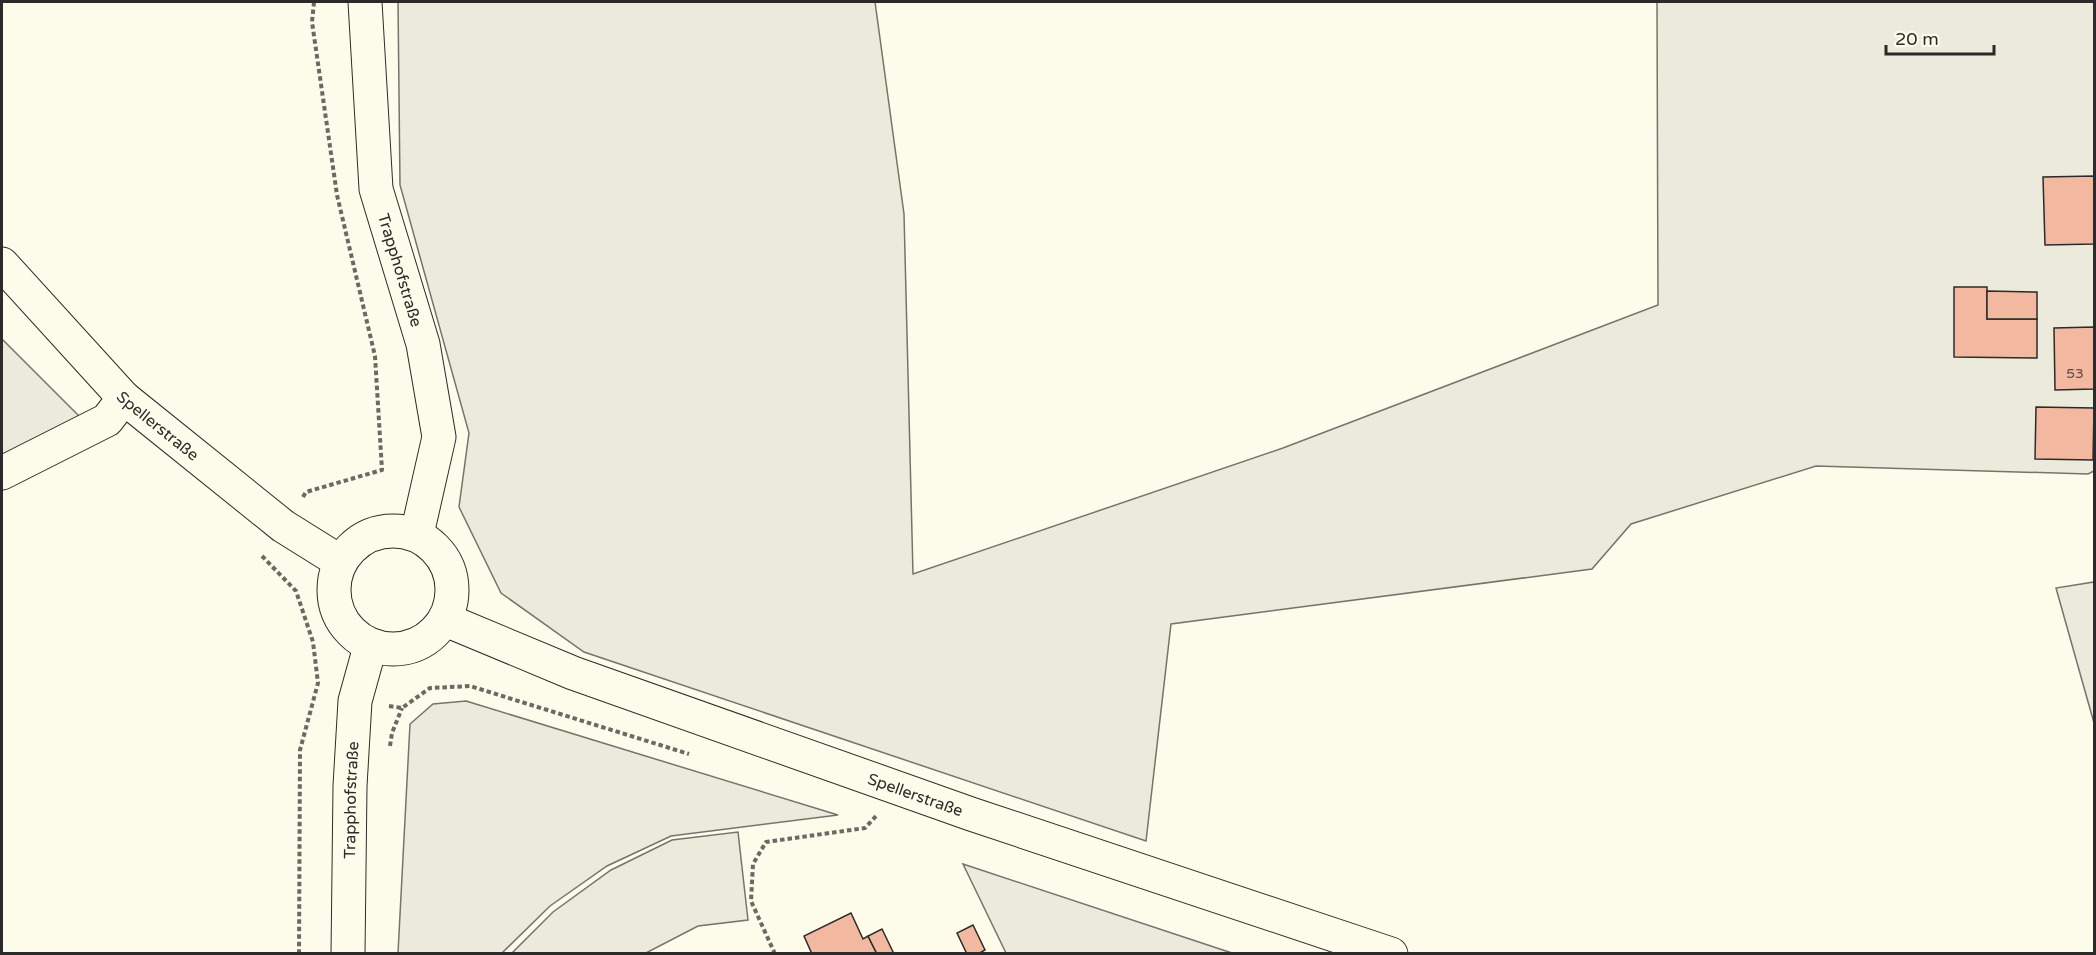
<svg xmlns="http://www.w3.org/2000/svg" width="2096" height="955" viewBox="0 0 2096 955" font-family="'Varela Round',sans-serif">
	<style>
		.green { fill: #ecebdb; stroke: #74746e; stroke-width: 1.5 }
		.parking { fill: #eceadb; stroke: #74746e; stroke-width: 1.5 }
		.building { fill: #f2b8a0; stroke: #2b2b2b; stroke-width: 1.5 }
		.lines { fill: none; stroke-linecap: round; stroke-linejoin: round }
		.minor-casing { stroke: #2b2b2b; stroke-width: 35 }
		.path { stroke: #6a6964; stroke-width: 4; stroke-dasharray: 4.5 3; stroke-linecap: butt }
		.minor { stroke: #fdfbea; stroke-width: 33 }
		.labels { text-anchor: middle; stroke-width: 4.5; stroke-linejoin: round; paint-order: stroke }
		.number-label { font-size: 14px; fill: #5d4e48 }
		.street-label { font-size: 16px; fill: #2b2b2b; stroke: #fdfbea }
	</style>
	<rect width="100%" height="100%" fill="#fdfbea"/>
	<g class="green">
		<path d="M398 2H875L904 214 913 574 1283 448 1658 305 1657 2H2094V471L2088 474 1816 466 1631 524 1592 569 1171 624 1146 841 584 652 501 593 459 507 469 433 400 185Z"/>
		<path d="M2 339 81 418 2 457Z"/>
		<path d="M2094 582V723L2056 588Z"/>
		<path d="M466 701 838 815 671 836 607 866 550 906 502 953H398L410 724 433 704Z"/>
		<path d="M963 864 1232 953H1006Z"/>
	</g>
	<path class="parking" d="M738 832 748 920 698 926 646 953H512L553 912 611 870 672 840Z"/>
	<g class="building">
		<path d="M2094 176V244L2045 245 2043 177Z"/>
		<path d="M1954 287H1987V319H2037V358L1954 357Z"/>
		<path d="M1987 291 2037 292V319H1987Z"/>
		<path d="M2094 327V389L2055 390 2054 328Z"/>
		<path d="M2036 407 2094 408 2093 460 2035 459Z"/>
		<path d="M851 913 863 939 868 936 877 954H812L804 936Z"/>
		<path d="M973 925 985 950 978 954H967L957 933Z"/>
		<path d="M882 929 894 954H877L868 936Z"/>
	</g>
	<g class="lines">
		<g class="minor-casing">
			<g id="minor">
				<path id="s1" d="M365 2 376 189 423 344 439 437 417 534"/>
				<path id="s2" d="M2 264 124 398 283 526 339 561"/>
				<path d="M2 473 107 420 124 398"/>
				<circle cx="393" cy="590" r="59"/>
				<path id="s3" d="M446 620 573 673 971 814 1391 954"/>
				<path id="s4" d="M348 954 350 786 355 701 370 647"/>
			</g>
		</g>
		<g class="path">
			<path d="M303 497 306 492 382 470 375 356 337 195 312 22 314 2"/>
			<path d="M262 556 296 591 313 642 318 683 300 750 299 954"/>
			<path d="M389 706 402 708 430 688 470 686 689 754"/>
			<path d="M390 746 392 733 402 708"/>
			<path d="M775 954 751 901 753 864 766 842 865 828 876 816"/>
		</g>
		<use href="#minor" class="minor"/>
	</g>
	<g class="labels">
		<g class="number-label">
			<text x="2075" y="378">53</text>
		</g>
		<g class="street-label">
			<text dy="6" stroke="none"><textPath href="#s1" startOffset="272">Trapphofstraße</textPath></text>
			<text dy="6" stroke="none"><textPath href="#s2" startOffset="225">Spellerstraße</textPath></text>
			<text dy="6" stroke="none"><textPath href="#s3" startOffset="501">Spellerstraße</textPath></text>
			<text dy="6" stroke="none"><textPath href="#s4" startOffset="154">Trapphofstraße</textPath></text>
		</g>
	</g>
	<rect width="2096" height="955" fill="none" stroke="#2b2b2b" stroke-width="6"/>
	<path d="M1886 45v9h108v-9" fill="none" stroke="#2b2b2b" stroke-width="3"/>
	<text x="1895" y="45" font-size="18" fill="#2b2b2b" stroke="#fdfbea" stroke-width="4.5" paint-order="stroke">20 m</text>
</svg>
